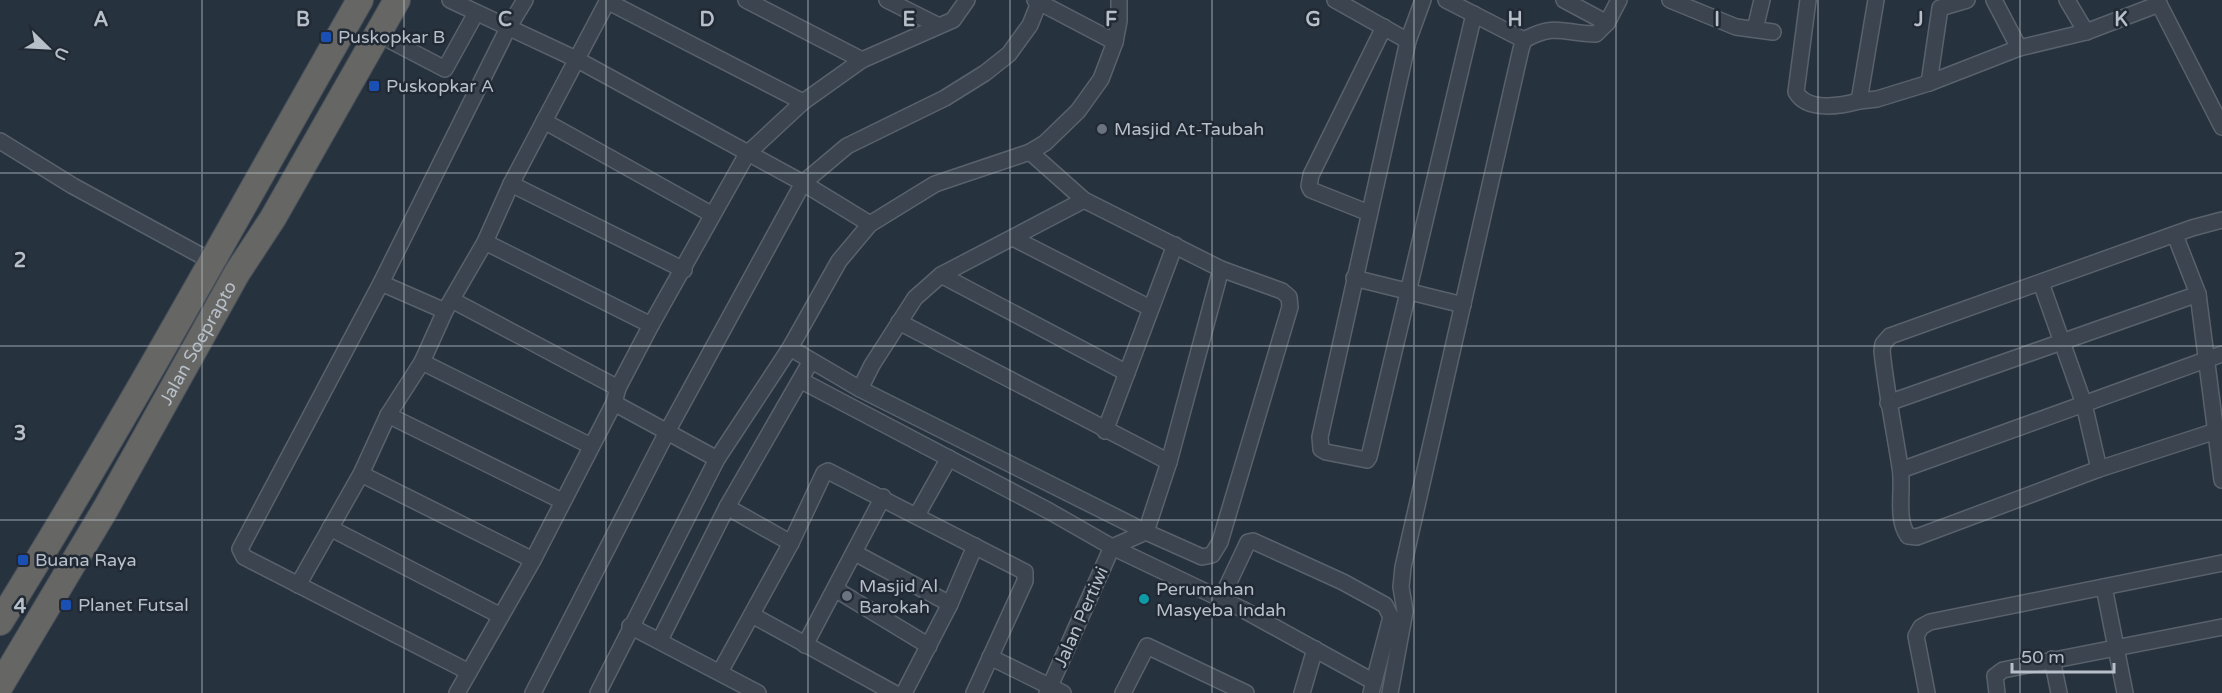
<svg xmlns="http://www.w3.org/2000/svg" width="2222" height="693" viewBox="0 0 2222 693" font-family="'Varela Round',sans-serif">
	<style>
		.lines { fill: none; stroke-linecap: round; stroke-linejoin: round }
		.minor-casing { stroke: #59626c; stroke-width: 18 }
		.trunk-casing { stroke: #464f59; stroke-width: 28 }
		.minor { stroke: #3b444f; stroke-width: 15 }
		.trunk { stroke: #666664; stroke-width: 26 }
		.grid { fill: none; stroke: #b7bfc9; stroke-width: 1.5; stroke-opacity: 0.55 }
		.transit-dot { fill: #1a4fb4; stroke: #202934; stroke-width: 2 }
		.worship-dot { fill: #6b7280; stroke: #202934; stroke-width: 2 }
		.culture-dot { fill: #0f9aa8; stroke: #202934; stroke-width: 2 }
		.labels { text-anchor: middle; stroke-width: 5; stroke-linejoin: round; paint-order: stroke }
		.poi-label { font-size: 18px; fill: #b7bfc9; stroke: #202934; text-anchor: start }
		.street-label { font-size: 18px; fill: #b7bfc9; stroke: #202934 }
		.grid-label { font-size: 20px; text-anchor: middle; font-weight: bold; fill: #b7bfc9; stroke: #202934; stroke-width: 5; stroke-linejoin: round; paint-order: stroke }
	</style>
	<rect width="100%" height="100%" fill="#27323f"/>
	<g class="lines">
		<g class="minor-casing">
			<g id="minor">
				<path d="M450 0 576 59 803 183 870 224"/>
				<path d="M746 0 862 60"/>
				<path d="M887 0 937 25"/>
				<path d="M1035 0 1115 42"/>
				<path d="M1335 0 1408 41"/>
				<path d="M1423 0 1408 41 1320 437 1321 449 1326 452 1367 460 1369 457 1474 14"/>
				<path d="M1446 0 1524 40"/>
				<path d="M1564 0 1607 23"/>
				<path d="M1670 0 1736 27 1773 32"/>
				<path d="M1808 0 1796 92C1807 112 1841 106 1859 101"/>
				<path d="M1876 0 1859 101 1877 99 1929 83 1940 8 1967 0"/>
				<path d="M1994 0 2019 48"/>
				<path d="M2067 0 2086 32"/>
				<path d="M2157 0 2222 127"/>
				<path d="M607 1 803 102"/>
				<path d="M1755 29 1762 0"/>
				<path d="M378 34 445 69 476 13"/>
				<path d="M1929 83 2019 48 2086 32 2159 4"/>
				<path d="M544 121 711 214"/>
				<path d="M0 141 73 186 211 261"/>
				<path d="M511 184 684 270"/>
				<path d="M1369 213 1311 190 1309 186 1311 175 1384 27"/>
				<path d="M2175 235 2198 294 2222 480"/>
				<path d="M1013 238 1150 308"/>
				<path d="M485 242 651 325"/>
				<path d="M941 275 1127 373"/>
				<path d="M1354 278 1463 305"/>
				<path d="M381 283 445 311"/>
				<path d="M2041 283 2084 404 2099 469"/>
				<path d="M452 300 618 388"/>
				<path d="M899 322 1169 462"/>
				<path d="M790 348 860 389 1146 532 1202 557 1212 555 1220 542 1290 307 1289 297 1282 291 1221 269 1084 200 1030 152"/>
				<path d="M422 362 591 446"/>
				<path d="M802 381 1049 511 1112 547 1242 609 1374 682"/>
				<path d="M860 389 872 365 915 298 941 275 1084 200"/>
				<path d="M614 403 717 459"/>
				<path d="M1888 403 2198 294"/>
				<path d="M388 415 562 501"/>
				<path d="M1105 431 1175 245"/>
				<path d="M2216 431 2099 469 1917 537 1908 536C1895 518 1904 489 1900 467 1894 428 1886 390 1882 351L1883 344 1890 336 2192 228 2222 220"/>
				<path d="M1901 470 2222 354"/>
				<path d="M361 474 533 560"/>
				<path d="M727 507 791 543"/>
				<path d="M917 515 949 458"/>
				<path d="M330 528 501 616"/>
				<path d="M855 553 950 604"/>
				<path d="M298 585 361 474 388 415 422 362 445 311 485 242 511 184 608 0"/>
				<path d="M2104 587 2125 693"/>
				<path d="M835 589 929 646"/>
				<path d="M1221 599 1248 542 1253 541 1343 582 1385 605 1391 617 1371 693"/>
				<path d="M752 615 894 693"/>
				<path d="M630 626 758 693"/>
				<path d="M660 640 727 507 811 361"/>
				<path d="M805 645 883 497"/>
				<path d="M990 657 1063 693"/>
				<path d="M2052 659 2059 693"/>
				<path d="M469 672 244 557 240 549 381 283 508 28 525 0"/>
				<path d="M720 672 791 543 824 473 828 471 1025 572V581L974 693"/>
				<path d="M457 693 533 560 614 403 618 388 651 325 747 154 803 102 862 60 953 20 967 0"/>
				<path d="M533 693 667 432 803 183 847 146 945 98 985 73 1009 54 1030 25 1040 0"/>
				<path d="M598 693 717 459 790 348 839 261 870 224 935 184 1030 152 1045 143 1078 111 1101 79 1115 42 1119 21V0"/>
				<path d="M904 693 950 604 975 546"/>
				<path d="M1047 693 1112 547 1146 532 1169 462 1221 269"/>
				<path d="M1123 693 1147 646 1246 693"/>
				<path d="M1302 693 1315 649"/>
				<path d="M1390 693 1405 611 1401 587 1403 567 1521 49 1524 40C1557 22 1563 34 1596 34L1607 23 1619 0"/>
				<path d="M1927 693 1916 636 1921 627 1930 622 2222 563"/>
				<path d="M1997 693 1995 676 2003 670 2222 627"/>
			</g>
		</g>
		<g class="trunk-casing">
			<g id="trunk">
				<path d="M0 622C127 418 241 208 360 0"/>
				<path id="s1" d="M0 686 106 508 237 273 273 218 397 0"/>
			</g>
		</g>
		<use href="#minor" class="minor"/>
		<use href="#trunk" class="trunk"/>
	</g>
	<path class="grid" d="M202 0V693M404 0V693M606 0V693M808 0V693M1010 0V693M1212 0V693M1414 0V693M1616 0V693M1818 0V693M2020 0V693M0 173H2222M0 346H2222M0 520H2222"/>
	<g class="transit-dot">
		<rect x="320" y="31" width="12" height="12" rx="3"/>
		<rect x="368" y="80" width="12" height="12" rx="3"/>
		<rect x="17" y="554" width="12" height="12" rx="3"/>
		<rect x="60" y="599" width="12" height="12" rx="3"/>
	</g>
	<g class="worship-dot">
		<circle cx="1102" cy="129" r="6"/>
		<circle cx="847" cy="596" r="6"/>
	</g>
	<circle class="culture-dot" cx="1144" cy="599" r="6"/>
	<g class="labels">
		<g class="poi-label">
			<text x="338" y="43">Puskopkar B</text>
			<text x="386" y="92">Puskopkar A</text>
			<text x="1114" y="135">Masjid At-Taubah</text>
			<text x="35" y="566">Buana Raya</text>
			<text x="859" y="592">Masjid Al<tspan x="859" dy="21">Barokah</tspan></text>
			<text x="1156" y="595">Perumahan<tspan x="1156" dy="21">Masyeba Indah</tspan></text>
			<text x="78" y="611">Planet Futsal</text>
		</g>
		<g class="street-label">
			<text dy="6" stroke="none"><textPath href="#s1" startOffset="396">Jalan Soeprapto</textPath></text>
			<text transform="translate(1081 617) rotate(-66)" y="6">Jalan Pertiwi</text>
		</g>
	</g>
	<g class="grid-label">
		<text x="101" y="26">A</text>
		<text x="303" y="26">B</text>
		<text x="505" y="26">C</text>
		<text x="707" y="26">D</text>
		<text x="909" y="26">E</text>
		<text x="1111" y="26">F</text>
		<text x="1313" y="26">G</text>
		<text x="1515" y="26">H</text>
		<text x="1717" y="26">I</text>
		<text x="1919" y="26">J</text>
		<text x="2121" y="26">K</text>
		<text x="20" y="267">2</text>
		<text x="20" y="440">3</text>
		<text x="20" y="613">4</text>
	</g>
	<g transform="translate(48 48) rotate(114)" stroke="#202934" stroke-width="4.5" paint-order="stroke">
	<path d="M0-4.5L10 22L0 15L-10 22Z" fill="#b7bfc9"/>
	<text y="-9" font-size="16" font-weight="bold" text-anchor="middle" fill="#b7bfc9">U</text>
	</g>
	<path d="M2012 663v9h102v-9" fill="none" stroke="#b7bfc9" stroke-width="3"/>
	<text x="2021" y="663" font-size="18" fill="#b7bfc9" stroke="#202934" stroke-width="4.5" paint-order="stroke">50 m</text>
</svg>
